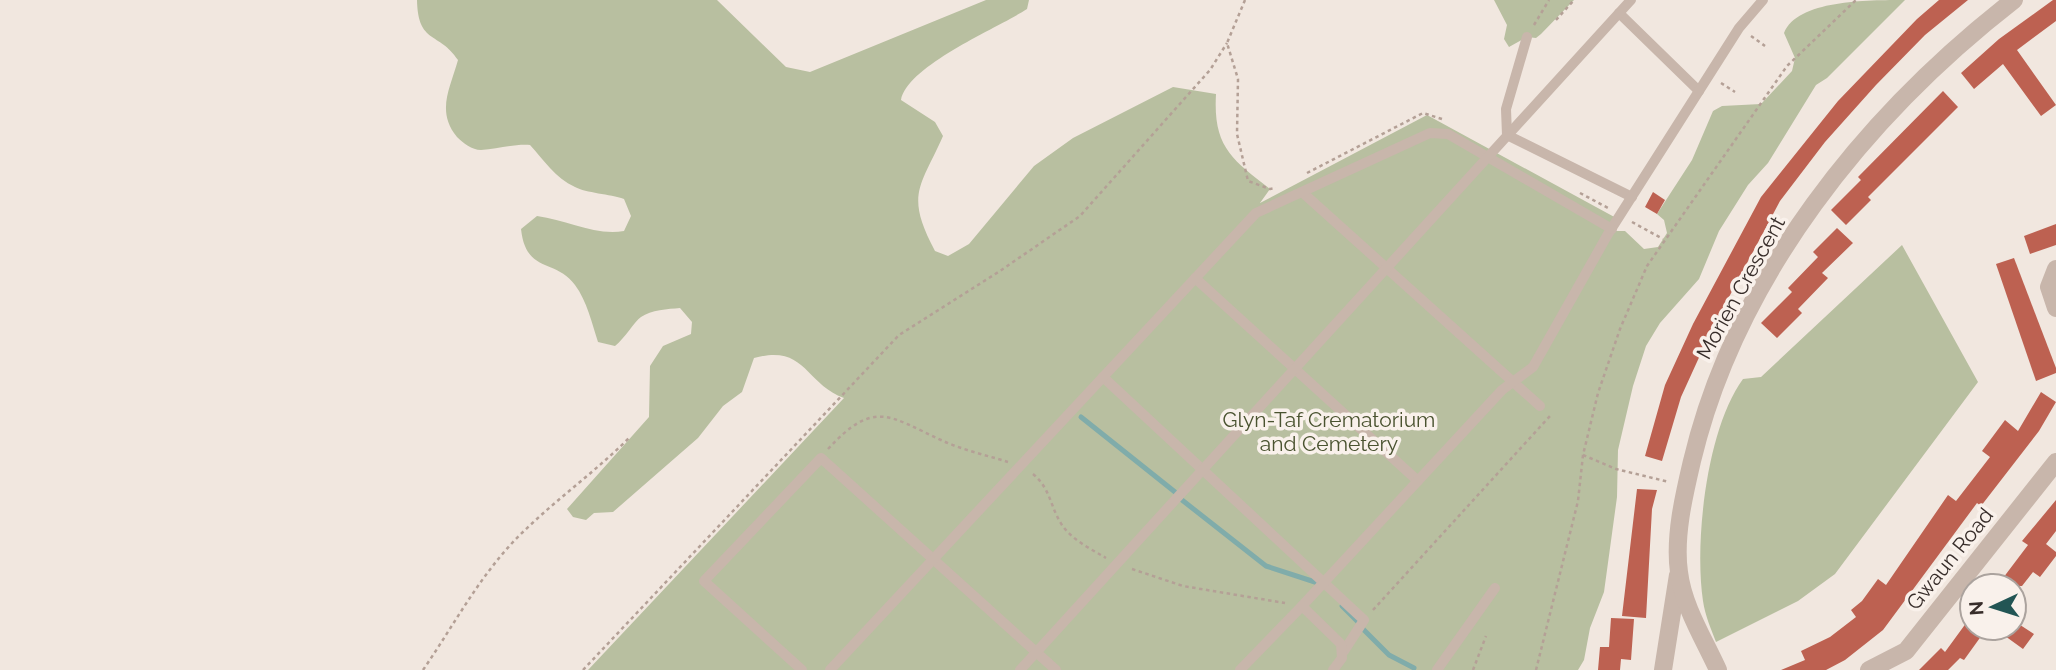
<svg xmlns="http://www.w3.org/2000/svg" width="2056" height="670" viewBox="0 0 2056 670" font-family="Raleway,sans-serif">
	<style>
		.green { fill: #b8bfa0 }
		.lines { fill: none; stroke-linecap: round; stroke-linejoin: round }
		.stream { stroke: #80acaa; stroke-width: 5 }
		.building { fill: #bd6151 }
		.path { stroke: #b4a096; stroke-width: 2.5; stroke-dasharray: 3.5 3.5; stroke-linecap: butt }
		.lane { stroke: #c8b6ab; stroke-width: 10 }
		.street { stroke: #c8b6ab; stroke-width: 18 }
		.labels { text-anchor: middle; stroke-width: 7; stroke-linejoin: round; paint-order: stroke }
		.street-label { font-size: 21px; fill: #372d2a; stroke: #f9f1eb }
		.park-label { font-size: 21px; fill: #4a5330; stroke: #f9f1eb }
	</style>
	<rect width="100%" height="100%" fill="#f1e7df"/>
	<g class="green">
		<path d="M417 0H717L786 67 810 72 986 0H1029L1027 9C996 29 908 65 901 100L935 122 943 136C920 188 905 194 935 251L948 256 969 244 1034 166 1073 138 1173 87 1216 94C1213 146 1231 159 1270 189L1260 203 1427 115 1618 219 1615 231H1625L1644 249 1658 247 1667 233 1664 220 1657 214 1692 160 1713 111 1722 106 1761 104 1792 71 1795 58 1784 33C1797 0 1867 0 1905 0L1827 78 1816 85 1768 163 1748 185 1719 231 1699 279 1660 323 1646 346 1633 386 1618 450 1617 497 1604 592 1590 628 1584 660 1578 670H588L844 398C804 383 806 344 754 358L742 392 723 406 698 438 613 512 594 513 586 520 573 517 567 509 649 417 650 366 663 346 691 334 692 322 680 308C668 309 651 310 641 317 634 322 625 338 615 346L598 342C592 324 587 301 575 285 555 258 526 274 521 229L537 216C567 220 595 236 624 231L631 216 624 199C610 194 586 193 575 187 555 178 544 160 530 145 513 144 498 149 481 150 472 150 463 143 457 137 436 111 450 89 458 60 439 31 418 45 417 0Z"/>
		<path d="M1494 0H1574L1541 34 1536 38 1527 37 1509 47 1504 39 1507 25Z"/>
		<path d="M1902 245 1978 382 1835 574 1798 601 1716 642C1711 629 1705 615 1703 601 1694 541 1707 428 1743 379L1761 377Z"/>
	</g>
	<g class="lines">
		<g class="stream">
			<path d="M1081 417 1175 492"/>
			<path d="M1182 500 1266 566 1318 583"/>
			<path d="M1342 606 1358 622"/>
			<path d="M1363 629 1389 655 1414 668"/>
		</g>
	</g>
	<g class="building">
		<path d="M1939 0H1968L1925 35 1876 85 1825 142 1780 201 1712 329 1681 397 1662 461 1645 456 1665 385 1693 324 1761 197 1838 101 1917 19Z"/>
		<path d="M2053 0H2056V21L2017 50 2056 105 2041 116 2003 64 1974 89 1961 73 1999 39Z"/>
		<path d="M1943 91 1958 107 1868 197 1871 200 1846 225 1831 210 1861 180 1858 177Z"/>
		<path d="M1653 192 1665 200 1657 214 1645 207Z"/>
		<path d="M2056 224V245L2030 254 2024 236Z"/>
		<path d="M1837 228 1853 243 1822 273 1828 278 1798 309 1802 313 1777 338 1761 323 1792 292 1788 288 1818 257 1813 252Z"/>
		<path d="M2014 258 2056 368V373L2036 381 1996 264Z"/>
		<path d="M2041 392 2056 402 2039 431 1981 506 1977 503 1883 630 1845 660 1826 670H1781L1805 660 1801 651 1830 637 1856 617 1851 610 1862 601 1878 579 1886 585 1948 495 1956 501 1990 457 1982 451 2005 420 2018 431Z"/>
		<path d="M1637 489 1657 490 1652 509 1646 618 1622 616Z"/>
		<path d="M2056 500V531L2046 544 2056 552V556L2040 577 2033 572 2022 586H1997L2028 545 2022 541Z"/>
		<path d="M1972 615V628H1987L1964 660 1960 658 1948 670H1919L1941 648 1945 652Z"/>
		<path d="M1611 618 1634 619 1631 660 1621 659 1620 670H1598L1600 647H1609Z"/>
		<path d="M2014 621 2034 634 2023 649 1994 628H2014Z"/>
	</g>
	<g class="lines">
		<g class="path">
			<path d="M1245 0 1227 43 1238 79 1237 134 1248 181 1270 189 1276 188"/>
			<path d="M1556 20 1574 0"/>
			<path d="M1534 25 1549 0"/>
			<path d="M1751 36 1765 46"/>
			<path d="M1721 83 1735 92"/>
			<path d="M1307 173 1423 113 1442 119"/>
			<path d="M1580 193 1608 208"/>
			<path d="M1632 222 1663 239"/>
			<path d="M828 449C874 399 889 416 941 440 962 450 986 455 1008 462"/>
			<path d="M1583 455 1616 469 1669 482"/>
			<path d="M1033 474C1051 489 1050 507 1062 525 1072 540 1091 549 1106 558"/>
			<path d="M1132 569 1183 586 1285 603"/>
			<path d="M1373 610 1550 416"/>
			<path d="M423 670C456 622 482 571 524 531 558 498 596 471 629 438"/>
			<path d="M583 670 899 335 1000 271 1080 216 1210 70 1227 43"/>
			<path d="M1473 670 1486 636"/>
			<path d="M1536 670 1578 501 1583 455 1598 393 1620 329 1647 266 1787 66 1856 0"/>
		</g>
		<g class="lane">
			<path d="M1619 13 1699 91"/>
			<path d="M1507 135 1632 197"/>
			<path d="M1507 135 1506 109 1527 37"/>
			<path d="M1302 192 1540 406"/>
			<path d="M1195 278 1418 481"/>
			<path d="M1103 377 1364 620 1344 651"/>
			<path d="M1302 606 1502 390 1533 367 1608 234 1739 28 1763 0"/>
			<path d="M802 670 704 581 821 458 1056 670"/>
			<path d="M830 670 1256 213 1430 133 1448 134 1612 229"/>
			<path d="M1020 670 1631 0"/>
			<path d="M1240 670 1302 606 1341 644 1342 658 1333 670"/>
			<path d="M1437 670 1495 588"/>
		</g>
		<g class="street">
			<path d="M2056 269 2049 287 2056 308"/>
			<path d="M1663 670 1678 575"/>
			<path d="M1718 670C1704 639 1683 606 1679 572 1674 537 1684 495 1692 461 1736 276 1866 115 2014 0"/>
			<path d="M1869 670 1906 651 2056 462"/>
		</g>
	</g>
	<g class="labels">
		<g class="street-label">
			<text transform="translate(1741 288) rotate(-61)" y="7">Morien Crescent</text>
			<text transform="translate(1950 559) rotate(-51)" y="7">Gwaun Road</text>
		</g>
		<g class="park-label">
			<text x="1329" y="427">Glyn-Taf Crematorium<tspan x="1329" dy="24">and Cemetery</tspan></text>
		</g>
	</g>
	<g transform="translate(1993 607) rotate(266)"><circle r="33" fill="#f9f1eb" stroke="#aba39e" stroke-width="2"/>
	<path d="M0-5L12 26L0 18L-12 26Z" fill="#225554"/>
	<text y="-10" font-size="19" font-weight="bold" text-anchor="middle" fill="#372d2a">N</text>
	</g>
</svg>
